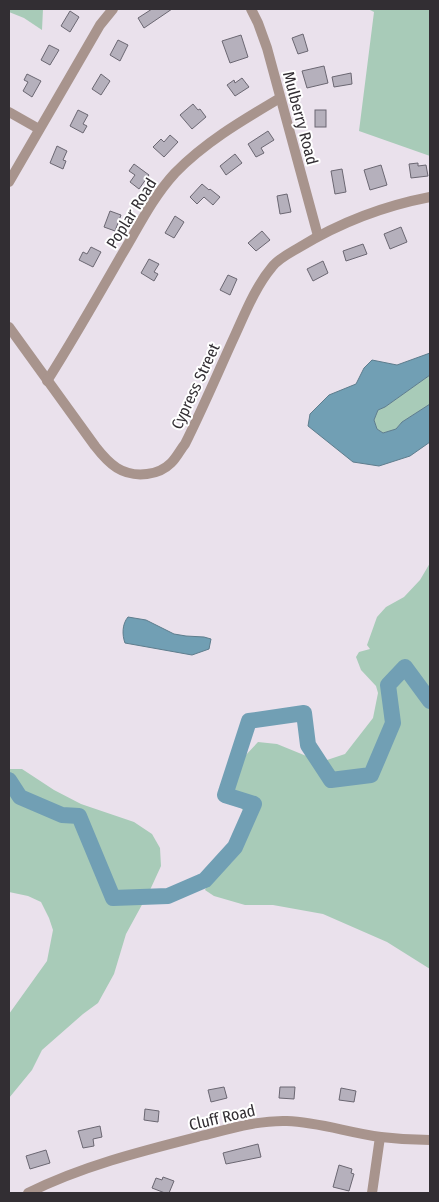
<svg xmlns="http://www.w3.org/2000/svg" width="439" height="1202" viewBox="0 0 439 1202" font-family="'Fira Sans Condensed',sans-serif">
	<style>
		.green { fill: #a8cbb8 }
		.water { fill: #719fb4; stroke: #5e7d8d }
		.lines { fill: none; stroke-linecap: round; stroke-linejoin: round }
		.river { stroke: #719fb4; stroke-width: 16 }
		.building { fill: #b5b0bc; stroke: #6b6772 }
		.minor { stroke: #a8948d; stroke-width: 10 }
		.labels { text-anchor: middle; stroke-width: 4; stroke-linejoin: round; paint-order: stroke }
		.street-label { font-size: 16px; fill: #322e33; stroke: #fff }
	</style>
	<rect width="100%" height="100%" fill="#eae1ec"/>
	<g class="green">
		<path d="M9 9H43L42 30 24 18 9 12Z"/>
		<path d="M368 9H430V156L359 131 374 12Z"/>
		<path d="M430 375V404L402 422 396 429 383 433 377 429 374 420 378 410 385 407Z"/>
		<path d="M430 563V969L387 942 323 914 273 905H245L214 896 205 890 209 881 232 862 241 851 248 822 245 813 225 787 227 775 258 742 277 744 321 762 345 754 373 718 378 693 376 686 361 670 356 657 359 652 370 649 367 645 377 617 386 607 404 597 420 580Z"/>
		<path d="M9 769H22L54 790 81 804 134 822 152 834 160 848 161 866 150 890 126 934 114 974 98 1003 83 1014 42 1050 32 1070 9 1098V1014L47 961 53 930 49 918 41 902 28 896 9 892Z"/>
	</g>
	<g class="water">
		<path d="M430 353V375L385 407 378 410 374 420 377 429 383 433 396 429 402 422 430 404V442L410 456 379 466 353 462 308 426 310 414 329 395 356 384 364 368 372 360 397 365Z"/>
		<path d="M128 617 146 620 174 634 186 636 204 637 211 639 209 649 192 655 125 643C122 635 122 624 128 617Z"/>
	</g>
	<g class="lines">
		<path class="river" d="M9 780 20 797 62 815 79 816 113 898 168 896 205 880 235 847 254 804 225 795 249 721 304 713 308 745 331 780 371 775 393 723 388 685 405 667 430 701"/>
	</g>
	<g class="building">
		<path d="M152 9H172L144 28 138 18Z"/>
		<path d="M70 11 79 17 70 32 61 26Z"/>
		<path d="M303 34 308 51 298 54 292 38Z"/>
		<path d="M241 35 248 57 230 63 222 41Z"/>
		<path d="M118 40 128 45 120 61 110 55Z"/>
		<path d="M49 45 59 50 50 65 41 60Z"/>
		<path d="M324 66 328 83 307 88 302 71Z"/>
		<path d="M351 73 352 84 334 87 332 77Z"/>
		<path d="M27 74 41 81 32 97 23 91 28 82 24 80Z"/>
		<path d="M101 74 110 81 101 95 92 89Z"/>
		<path d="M242 78 249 87 235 96 227 85 234 80 235 83Z"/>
		<path d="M193 104 198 110 200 109 206 117 192 129 180 115Z"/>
		<path d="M78 110 88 115 83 124 87 126 83 133 70 126Z"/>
		<rect x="315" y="110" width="11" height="17"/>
		<path d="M268 131 274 140 261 148 264 153 256 157 248 144Z"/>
		<path d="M170 135 178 142 164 157 153 147 161 139 164 142Z"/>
		<path d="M57 146 67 151 63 160 66 161 63 169 50 163Z"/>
		<path d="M235 154 242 163 226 175 220 166Z"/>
		<path d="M418 163V166L426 165 428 176 411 178 409 164Z"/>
		<path d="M134 164 149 175 139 189 130 182 135 175 129 171Z"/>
		<path d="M381 165 387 185 370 190 364 170Z"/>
		<path d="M342 169 346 192 335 194 331 171Z"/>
		<path d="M202 184 209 190 210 189 220 197 213 205 204 197 197 204 190 197Z"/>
		<path d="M287 194 291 212 280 214 277 196Z"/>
		<path d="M110 211 121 215 115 231 104 227Z"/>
		<path d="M175 216 184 222 174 238 165 233Z"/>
		<path d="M401 227 407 242 390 249 384 234Z"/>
		<path d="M262 231 270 240 256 251 248 243Z"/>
		<path d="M363 244 367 254 346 261 343 251Z"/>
		<path d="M91 247 101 252 93 267 79 260 83 252 87 254Z"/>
		<path d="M149 259 159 264 154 272 158 274 154 281 141 273Z"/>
		<path d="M323 261 328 273 313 281 307 269Z"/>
		<path d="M228 275 237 279 230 295 220 290Z"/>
		<path d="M224 1087 227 1098 211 1102 208 1090Z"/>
		<path d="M280 1087H295L294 1099 279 1098Z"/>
		<path d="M341 1088 356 1091 354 1102 339 1100Z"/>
		<path d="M145 1109 159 1111 158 1122 144 1120Z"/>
		<path d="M100 1126 102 1137 93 1139 94 1146 83 1148 78 1131Z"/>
		<path d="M258 1144 261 1157 226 1164 223 1153Z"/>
		<path d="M46 1150 50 1163 30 1169 26 1156Z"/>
		<path d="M339 1165 352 1169 351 1173 354 1174 349 1191 333 1187Z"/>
		<path d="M163 1177 174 1181 169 1193H165L152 1188 156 1178 162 1180Z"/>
	</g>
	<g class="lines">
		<g class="minor">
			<path d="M251 9 258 23 267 48 318 236"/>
			<path d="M9 112 39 129"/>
			<path d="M9 182 100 25 113 9"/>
			<path d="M9 327 95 446C109 464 122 477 147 474 156 473 164 470 171 463 177 457 180 450 185 444 203 408 219 370 236 333 246 311 256 286 272 267 279 258 290 253 300 247 341 222 383 206 430 197"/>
			<path d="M47 381C73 340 97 298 121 256 138 228 152 198 175 173 205 142 243 120 280 98"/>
			<path d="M28 1193C82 1166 142 1151 201 1136 229 1129 258 1120 287 1121 319 1122 349 1133 381 1137 397 1139 414 1140 430 1140"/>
			<path d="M372 1193 380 1137"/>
		</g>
	</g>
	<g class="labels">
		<g class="street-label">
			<text transform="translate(301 118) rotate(75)" y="6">Mulberry Road</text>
			<text transform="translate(131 213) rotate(-58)" y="6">Poplar Road</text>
			<text transform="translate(195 386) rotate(-65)" y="6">Cypress Street</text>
			<text transform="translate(222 1117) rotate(-13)" y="6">Cluff Road</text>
		</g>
	</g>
	<rect width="439" height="1202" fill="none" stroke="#322e33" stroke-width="20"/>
</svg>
